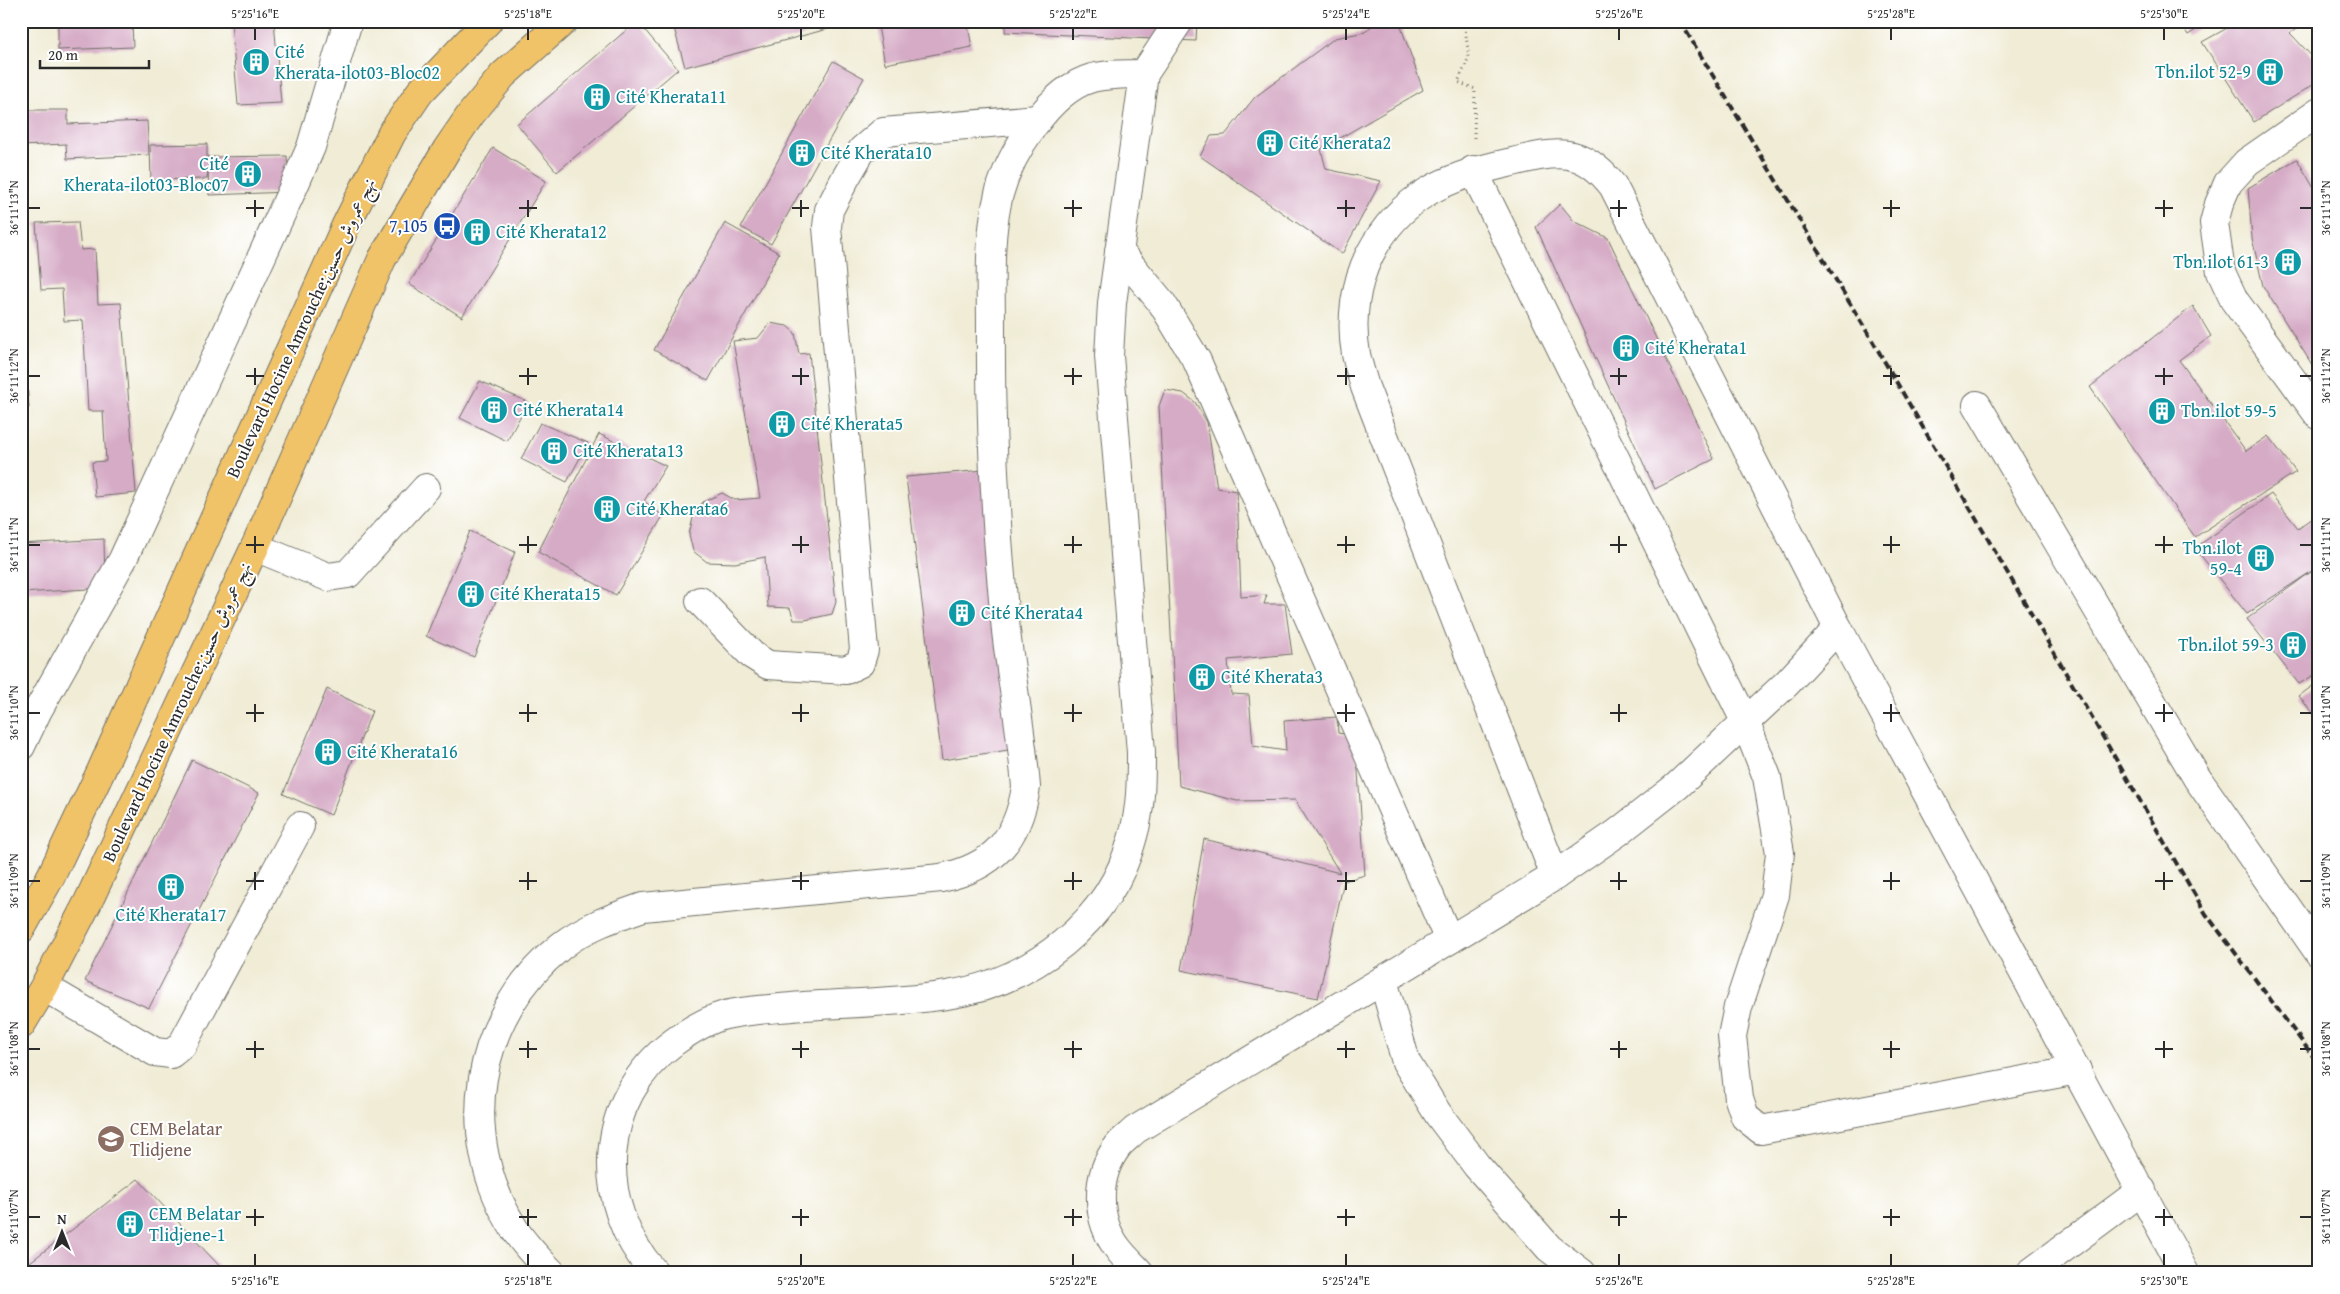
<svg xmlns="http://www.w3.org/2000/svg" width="2340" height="1294" viewBox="0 0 2340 1294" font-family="'Gentium Book Plus',Amiri,serif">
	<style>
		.building { fill: #d6abc6 }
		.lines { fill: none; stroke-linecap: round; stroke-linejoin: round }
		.minor-casing { stroke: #706f67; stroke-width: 30 }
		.major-casing { stroke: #706f67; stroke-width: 30 }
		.path { stroke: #706f67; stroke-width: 3; stroke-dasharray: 1 4; stroke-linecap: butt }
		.minor { stroke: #fff; stroke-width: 28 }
		.major { stroke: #f1c369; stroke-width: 28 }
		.rail { stroke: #2b2b2b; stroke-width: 4; stroke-dasharray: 8 4; stroke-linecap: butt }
		.ticks { fill: none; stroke: #2b2b2b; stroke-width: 2 }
		.labels { text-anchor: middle; stroke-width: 4; stroke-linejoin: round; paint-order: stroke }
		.culture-label { font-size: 18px; fill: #0d838f; stroke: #fff; text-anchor: start }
		.transit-label { font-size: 18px; fill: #164399; stroke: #fff; text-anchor: end }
		.street-label { font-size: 18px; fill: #2b2b2b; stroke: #fff }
		.education-label { font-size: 18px; fill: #785e54; stroke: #fff; text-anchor: start }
		.neatline { fill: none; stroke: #2b2b2b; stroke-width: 2 }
		.ticks-label { font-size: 12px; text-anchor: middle; fill: #2b2b2b }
	</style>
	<rect width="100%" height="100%" fill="#fff"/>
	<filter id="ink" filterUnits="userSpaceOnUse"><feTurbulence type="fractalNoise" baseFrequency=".02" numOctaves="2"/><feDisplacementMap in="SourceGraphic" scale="10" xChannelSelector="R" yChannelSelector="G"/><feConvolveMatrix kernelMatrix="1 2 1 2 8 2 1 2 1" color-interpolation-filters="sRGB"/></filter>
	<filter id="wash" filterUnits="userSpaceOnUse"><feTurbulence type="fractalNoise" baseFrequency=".0096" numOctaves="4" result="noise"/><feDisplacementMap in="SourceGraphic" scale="20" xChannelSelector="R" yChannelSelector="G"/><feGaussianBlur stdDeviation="1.12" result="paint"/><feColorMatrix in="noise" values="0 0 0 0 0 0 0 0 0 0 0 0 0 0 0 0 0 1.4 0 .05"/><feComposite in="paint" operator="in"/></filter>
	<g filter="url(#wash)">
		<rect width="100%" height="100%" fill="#f0ecd6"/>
		<g id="blocks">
			<g class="building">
				<path d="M58 21H132L133 47 58 50Z"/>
				<path d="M231 21H274L281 103 238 105Z"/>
				<path d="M637 21 678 69 557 172 517 124Z"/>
				<path d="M672 21H854V22L685 67Z"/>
				<path d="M877 21H967L972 47 885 64Z"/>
				<path d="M1006 21H1197L1196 41 1005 32Z"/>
				<path d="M1377 21H1399L1423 90 1321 149 1326 169 1381 181 1342 254 1200 156 1211 136 1225 135 1255 97 1335 38 1365 32Z"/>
				<path d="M2179 21H2210L2188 35Z"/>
				<path d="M2240 21H2305L2306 23 2290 33 2319 64V81L2254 122 2202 42Z"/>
				<path d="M833 61 864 78 771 244 741 227Z"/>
				<path d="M21 110H68V124L147 121 149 155 67 159 66 144 21 146Z"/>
				<path d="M207 144V157L287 156 289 192 209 195 208 171 207 179 151 180 150 145Z"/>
				<path d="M493 148 546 181 462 317 409 284Z"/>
				<path d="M2297 159 2319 197V376L2263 286 2252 238 2248 188Z"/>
				<path d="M1560 204 1574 221 1608 238 1714 459 1655 489 1536 227Z"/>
				<path d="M78 222 81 250 95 249 98 304 121 303 136 493 95 497 92 462 106 461 103 411H88L83 320 64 321 62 289 41 290 36 223Z"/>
				<path d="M725 223 779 253 708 381 654 350Z"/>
				<path d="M2193 306 2211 336 2179 360 2246 451 2268 436 2296 472 2195 537 2090 387Z"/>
				<path d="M770 323 787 326 795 333 799 354 809 353 836 602 832 614 805 620H794L790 608 768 607 765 557 735 563 707 562 693 551 689 534 694 514 703 502 722 493 735 500 760 498 733 341 758 338Z"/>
				<path d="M21 345H24L29 408H21Z"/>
				<path d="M480 381 528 402 507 441 460 418Z"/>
				<path d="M1165 390 1183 393 1195 402 1207 422 1217 488 1237 491 1241 597 1267 595 1264 604H1285L1292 654 1228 660 1231 694 1249 695 1253 746 1286 751 1284 721 1337 717 1338 733 1350 735 1357 757 1365 875 1344 881 1318 998 1181 970 1204 839 1340 873 1295 800 1237 801 1179 786 1159 406Z"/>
				<path d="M540 423 588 443 567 482 521 459Z"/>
				<path d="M599 434 666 466 644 501 663 516 616 595 538 552Z"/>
				<path d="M984 470 1015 749 942 760 906 477Z"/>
				<path d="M2271 494 2298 528 2319 513V672L2299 684 2247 619 2312 571 2247 614 2195 548Z"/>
				<path d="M470 531 515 552 474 657 426 636Z"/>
				<path d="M104 539 105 588 21 593V544Z"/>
				<path d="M2319 681V722L2299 696Z"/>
				<path d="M327 689 372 711 331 815 283 794Z"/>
				<path d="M192 760 259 793 149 1008 85 981Z"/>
				<path d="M138 1179 226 1273H21V1269Z"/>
			</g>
		</g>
	</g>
	<g filter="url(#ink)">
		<use href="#blocks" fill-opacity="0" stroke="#706f67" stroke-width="1"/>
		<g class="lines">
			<g class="minor-casing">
				<g id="minor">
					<path d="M2319 112 2247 162 2228 183 2219 204 2214 223 2221 272 2234 300 2319 416"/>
					<path d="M1473 170 1745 721 1767 777 1780 853 1775 895 1738 1007 1732 1036 1739 1099 1745 1117 1761 1130 2077 1070"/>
					<path d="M1119 251 1162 303 1197 361 1449 940"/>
					<path d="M1977 405 2197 778 2319 953"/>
					<path d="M255 547 328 577 348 574 426 488"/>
					<path d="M700 601 752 655 768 665 846 670 860 663 864 650 827 227 829 210 845 179 862 150 883 132 1038 119"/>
					<path d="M21 746 37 712 123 559 294 186 311 147 348 21"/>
					<path d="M1555 876 1365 387C1362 376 1358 365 1356 354 1350 321 1355 283 1370 254 1400 196 1448 176 1508 163 1554 152 1581 144 1613 186L1838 628 2185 1273"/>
					<path d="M1383 980 1406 1062 1438 1114 1477 1166 1549 1248 1582 1273"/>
					<path d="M44 987 155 1052 171 1054 182 1045 300 826"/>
					<path d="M552 1273C539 1260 525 1245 515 1230 455 1136 474 1016 561 946 585 927 614 917 643 907L941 878C994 867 1018 839 1026 787 1022 735 1012 683 1006 631 996 531 990 430 991 330 991 284 988 238 999 194 1010 154 1049 90 1092 78 1108 74 1126 74 1144 74"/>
					<path d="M655 1273C592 1204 598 1098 674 1042 689 1031 707 1020 725 1015 747 1010 770 1009 792 1007 842 1003 898 1003 947 995 1032 982 1111 922 1133 836 1141 808 1141 781 1141 752L1109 356 1112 303 1144 74 1179 21"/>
					<path d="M1140 1273C1133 1265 1125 1258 1119 1250 1095 1220 1095 1176 1118 1146 1123 1140 1130 1135 1135 1130L1555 876 1617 833 1677 786 1787 683 1838 628"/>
					<path d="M2030 1273 2142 1190"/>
				</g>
			</g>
			<g class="major-casing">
				<g id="major">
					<path d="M21 929 51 876 101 771 346 225 392 133 420 92 488 21"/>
					<path d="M21 1025 44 987 88 902 255 547 382 259 447 149 471 114 503 75 564 21"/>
				</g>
			</g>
			<path class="path" d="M1464 21 1469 57 1458 82 1475 89 1474 138"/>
			<use href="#minor" class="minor"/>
			<use href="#major" class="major"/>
			<path class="rail" d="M1680 21 1872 340 2206 914 2319 1064"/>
		</g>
	</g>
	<path class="ticks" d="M255 28V40M528 28V40M801 28V40M1073 28V40M1346 28V40M1619 28V40M1891 28V40M2164 28V40M255 200V217M528 200V217M801 200V217M1073 200V217M1346 200V217M1619 200V217M1891 200V217M2164 200V217M28 208H40M246 208H264M519 208H537M792 208H809M1064 208H1082M1337 208H1355M1610 208H1627M1883 208H1900M2155 208H2173M2300 208H2312M255 368V385M528 368V385M801 368V385M1073 368V385M1346 368V385M1619 368V385M1891 368V385M2164 368V385M28 376H40M246 376H264M519 376H537M792 376H809M1064 376H1082M1337 376H1355M1610 376H1627M1883 376H1900M2155 376H2173M2300 376H2312M255 536V553M528 536V553M801 536V553M1073 536V553M1346 536V553M1619 536V553M1891 536V553M2164 536V553M28 545H40M246 545H264M519 545H537M792 545H809M1064 545H1082M1337 545H1355M1610 545H1627M1883 545H1900M2155 545H2173M2300 545H2312M255 704V722M528 704V722M801 704V722M1073 704V722M1346 704V722M1619 704V722M1891 704V722M2164 704V722M28 713H40M246 713H264M519 713H537M792 713H809M1064 713H1082M1337 713H1355M1610 713H1627M1883 713H1900M2155 713H2173M2300 713H2312M255 872V890M528 872V890M801 872V890M1073 872V890M1346 872V890M1619 872V890M1891 872V890M2164 872V890M28 881H40M246 881H264M519 881H537M792 881H809M1064 881H1082M1337 881H1355M1610 881H1627M1883 881H1900M2155 881H2173M2300 881H2312M255 1041V1058M528 1041V1058M801 1041V1058M1073 1041V1058M1346 1041V1058M1619 1041V1058M1891 1041V1058M2164 1041V1058M28 1049H40M246 1049H264M519 1049H537M792 1049H809M1064 1049H1082M1337 1049H1355M1610 1049H1627M1883 1049H1900M2155 1049H2173M2300 1049H2312M255 1209V1226M528 1209V1226M801 1209V1226M1073 1209V1226M1346 1209V1226M1619 1209V1226M1891 1209V1226M2164 1209V1226M28 1217H40M246 1217H264M519 1217H537M792 1217H809M1064 1217H1082M1337 1217H1355M1610 1217H1627M1883 1217H1900M2155 1217H2173M2300 1217H2312M255 1254V1266M528 1254V1266M801 1254V1266M1073 1254V1266M1346 1254V1266M1619 1254V1266M1891 1254V1266M2164 1254V1266"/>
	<defs>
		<g id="building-disc" transform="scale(1.4375)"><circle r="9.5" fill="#0f9aa8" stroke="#fff"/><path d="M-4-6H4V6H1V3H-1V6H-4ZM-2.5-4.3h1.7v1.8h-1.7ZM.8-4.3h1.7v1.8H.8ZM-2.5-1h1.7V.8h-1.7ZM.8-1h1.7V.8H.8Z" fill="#fff"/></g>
		<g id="bus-disc" transform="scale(1.4375)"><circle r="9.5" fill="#1a4fb4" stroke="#fff"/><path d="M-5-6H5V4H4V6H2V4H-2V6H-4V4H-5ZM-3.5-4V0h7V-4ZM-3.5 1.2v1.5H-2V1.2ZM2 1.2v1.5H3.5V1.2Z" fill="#fff"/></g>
		<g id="school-disc" transform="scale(1.4375)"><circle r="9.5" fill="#8d6e63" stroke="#fff"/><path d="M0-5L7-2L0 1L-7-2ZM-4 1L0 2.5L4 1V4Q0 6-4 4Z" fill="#fff"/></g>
	</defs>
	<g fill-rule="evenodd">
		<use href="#building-disc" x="256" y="62"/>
		<use href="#building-disc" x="2270" y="72"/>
		<use href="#building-disc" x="597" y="97"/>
		<use href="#building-disc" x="1270" y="143"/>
		<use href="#building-disc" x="802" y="153"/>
		<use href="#building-disc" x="248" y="174"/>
		<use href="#bus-disc" x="447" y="226"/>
		<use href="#building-disc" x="477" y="232"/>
		<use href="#building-disc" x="2288" y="262"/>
		<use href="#building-disc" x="1626" y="348"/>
		<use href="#building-disc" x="494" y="410"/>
		<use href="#building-disc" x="2162" y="411"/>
		<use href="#building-disc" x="782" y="424"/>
		<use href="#building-disc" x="554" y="451"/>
		<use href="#building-disc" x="607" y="509"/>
		<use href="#building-disc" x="2261" y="558"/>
		<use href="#building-disc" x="471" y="594"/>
		<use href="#building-disc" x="962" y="613"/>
		<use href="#building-disc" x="2293" y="645"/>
		<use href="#building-disc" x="1202" y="677"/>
		<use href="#building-disc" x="328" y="752"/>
		<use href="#building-disc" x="171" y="887"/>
		<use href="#school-disc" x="111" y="1139"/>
		<use href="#building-disc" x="130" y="1224"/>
	</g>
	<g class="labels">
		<g class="culture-label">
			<text x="275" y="58">Cité<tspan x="275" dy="21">Kherata-ilot03-Bloc02</tspan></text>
			<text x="2251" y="78" text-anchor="end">Tbn.ilot 52-9</text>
			<text x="616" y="103">Cité Kherata11</text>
			<text x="1289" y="149">Cité Kherata2</text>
			<text x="821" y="159">Cité Kherata10</text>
			<text x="229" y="170" text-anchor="end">Cité<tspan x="229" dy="21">Kherata-ilot03-Bloc07</tspan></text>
			<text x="496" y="238">Cité Kherata12</text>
			<text x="2269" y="268" text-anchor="end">Tbn.ilot 61-3</text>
			<text x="1645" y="354">Cité Kherata1</text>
			<text x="513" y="416">Cité Kherata14</text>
			<text x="2181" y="417">Tbn.ilot 59-5</text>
			<text x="801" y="430">Cité Kherata5</text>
			<text x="573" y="457">Cité Kherata13</text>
			<text x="626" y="515">Cité Kherata6</text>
			<text x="2242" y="554" text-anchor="end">Tbn.ilot<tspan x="2242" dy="21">59-4</tspan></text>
			<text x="490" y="600">Cité Kherata15</text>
			<text x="981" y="619">Cité Kherata4</text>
			<text x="2274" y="651" text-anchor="end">Tbn.ilot 59-3</text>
			<text x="1221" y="683">Cité Kherata3</text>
			<text x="347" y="758">Cité Kherata16</text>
			<text x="171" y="921" text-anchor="middle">Cité Kherata17</text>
			<text x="149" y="1220">CEM Belatar<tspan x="149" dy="21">Tlidjene-1</tspan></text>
		</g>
		<g class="transit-label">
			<text x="428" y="232">7,105</text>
		</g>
		<g class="street-label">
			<text transform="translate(301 328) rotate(-65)" y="6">Boulevard Hocine Amrouche;نهج عمروش حسين</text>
			<text transform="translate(177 712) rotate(-65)" y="6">Boulevard Hocine Amrouche;نهج عمروش حسين</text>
		</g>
		<g class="education-label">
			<text x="130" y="1135">CEM Belatar<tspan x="130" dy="21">Tlidjene</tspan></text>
		</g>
	</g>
	<rect width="2340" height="1294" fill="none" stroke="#fff" stroke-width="55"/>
	<g transform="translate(62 1232)" stroke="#ffffff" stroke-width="4" paint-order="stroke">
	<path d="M0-4L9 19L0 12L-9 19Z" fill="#2b2b2b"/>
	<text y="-8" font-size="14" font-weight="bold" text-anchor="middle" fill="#2b2b2b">N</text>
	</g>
	<path d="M40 60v8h109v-8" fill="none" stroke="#2b2b2b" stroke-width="2.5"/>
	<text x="48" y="60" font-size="15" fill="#2b2b2b" stroke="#ffffff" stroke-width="4" paint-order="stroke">20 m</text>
	<rect x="28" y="28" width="2284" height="1238" class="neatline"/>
	<g class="ticks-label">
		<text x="255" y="18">5°25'16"E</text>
		<text x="528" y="18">5°25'18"E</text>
		<text x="801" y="18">5°25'20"E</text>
		<text x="1073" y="18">5°25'22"E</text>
		<text x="1346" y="18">5°25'24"E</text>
		<text x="1619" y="18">5°25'26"E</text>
		<text x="1891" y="18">5°25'28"E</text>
		<text x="2164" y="18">5°25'30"E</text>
		<text transform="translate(14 208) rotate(-90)" y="4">36°11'13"N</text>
		<text transform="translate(2326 208) rotate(-90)" y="4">36°11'13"N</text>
		<text transform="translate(14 376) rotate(-90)" y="4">36°11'12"N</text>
		<text transform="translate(2326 376) rotate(-90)" y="4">36°11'12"N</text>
		<text transform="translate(14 545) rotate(-90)" y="4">36°11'11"N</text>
		<text transform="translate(2326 545) rotate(-90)" y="4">36°11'11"N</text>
		<text transform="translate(14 713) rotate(-90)" y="4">36°11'10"N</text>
		<text transform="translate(2326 713) rotate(-90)" y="4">36°11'10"N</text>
		<text transform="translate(14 881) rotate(-90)" y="4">36°11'09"N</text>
		<text transform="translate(2326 881) rotate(-90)" y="4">36°11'09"N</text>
		<text transform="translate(14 1049) rotate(-90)" y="4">36°11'08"N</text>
		<text transform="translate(2326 1049) rotate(-90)" y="4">36°11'08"N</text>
		<text transform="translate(14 1217) rotate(-90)" y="4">36°11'07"N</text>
		<text transform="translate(2326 1217) rotate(-90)" y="4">36°11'07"N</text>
		<text x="255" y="1285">5°25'16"E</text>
		<text x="528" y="1285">5°25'18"E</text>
		<text x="801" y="1285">5°25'20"E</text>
		<text x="1073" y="1285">5°25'22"E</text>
		<text x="1346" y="1285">5°25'24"E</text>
		<text x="1619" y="1285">5°25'26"E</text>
		<text x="1891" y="1285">5°25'28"E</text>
		<text x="2164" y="1285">5°25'30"E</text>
	</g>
</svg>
